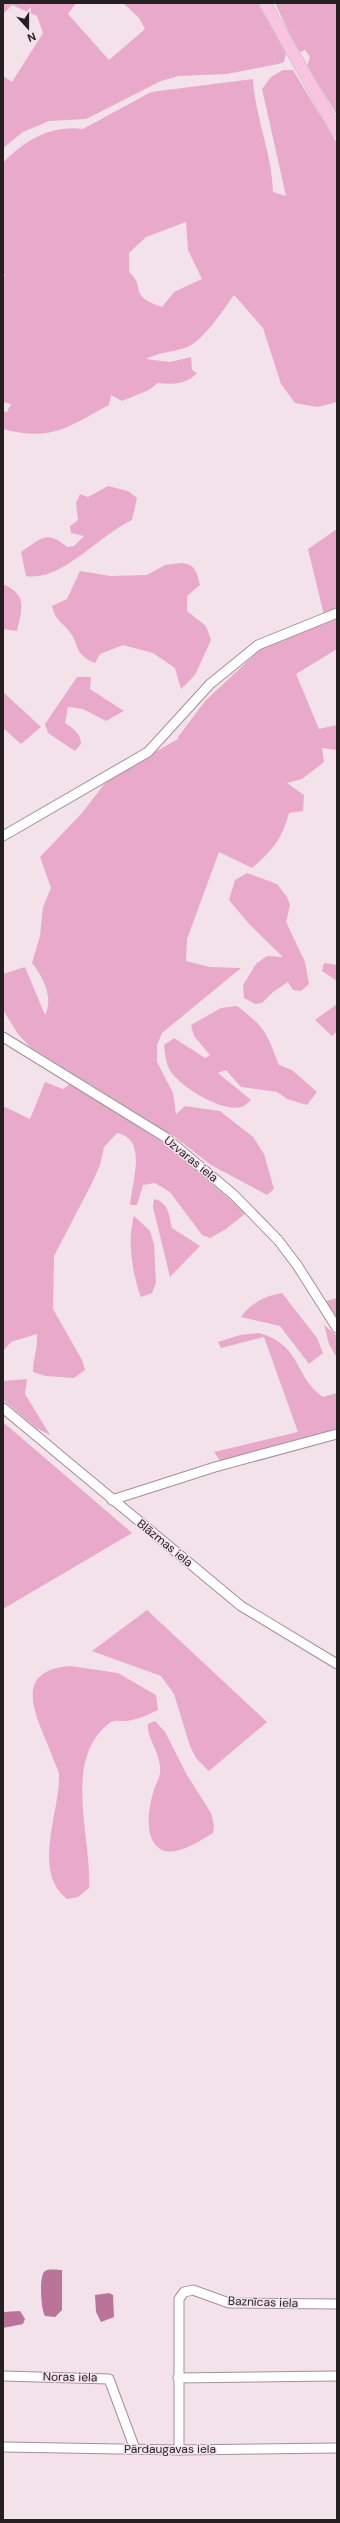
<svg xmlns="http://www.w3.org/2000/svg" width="340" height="2523" viewBox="0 0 340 2523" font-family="'DM Sans',sans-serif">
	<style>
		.green { fill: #e9a9ca; fill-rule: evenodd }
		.water { fill: #ba7399 }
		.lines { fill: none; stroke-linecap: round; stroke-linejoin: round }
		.minor-casing { stroke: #a19199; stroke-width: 11 }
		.major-casing { stroke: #cbc9ca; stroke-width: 13 }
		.minor { stroke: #fff; stroke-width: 9 }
		.major { stroke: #fac4e1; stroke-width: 11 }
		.labels { text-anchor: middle; stroke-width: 3; stroke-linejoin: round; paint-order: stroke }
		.street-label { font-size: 12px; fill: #251f22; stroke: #f3e2ea }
	</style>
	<rect width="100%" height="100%" fill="#f3e2ea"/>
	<g class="green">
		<path d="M3 3H76L68 14 109 60 145 29 139 18 123 3H260L286 53 284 62 278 64 227 74 179 76 161 81 86 119 49 121 23 132 3 148V76L12 82 43 33 37 16 12 5 3 14Z"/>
		<path d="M275 3H337V115L307 66 310 57 305 50 300 52C290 37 283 19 275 3Z"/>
		<path d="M283 70H293L337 143V402L318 407 295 403 281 384 263 328 234 295C224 309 202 343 185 348 172 352 159 352 146 359L170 362 191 357 192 370 197 373C187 384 173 385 158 383L149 390 122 401 111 395 109 405C67 427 53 442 3 429V411L7 412 11 404 3 402V278L5 275 3 272V163C25 140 51 125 83 129L151 92 253 79C255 117 272 153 273 192L286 196 262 89 271 77ZM186 222 188 250 202 279 174 292 162 307C127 295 147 288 129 272V253L146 237Z"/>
		<path d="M108 486 128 491 137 498 132 520C99 535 62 582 26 576L21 552C41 539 46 529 67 547L74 546 84 536 71 533 70 526 78 520 76 503 80 494 88 497Z"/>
		<path d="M337 529V610L324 615 308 549Z"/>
		<path d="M182 563C196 564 197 574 200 585L187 596V611L206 626 211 640 195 675 181 689 175 668 153 653 123 645 100 654 95 663C74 655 80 645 69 631 60 620 56 621 52 606L67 599 80 571 110 576 147 575 165 565Z"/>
		<path d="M3 584C28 595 22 609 17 631L3 629Z"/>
		<path d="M337 619V649L296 674 319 729 337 725V750L322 748 324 762 302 779 287 783 304 795 303 811 289 813C282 839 272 851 252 868L219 852 187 939 186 961 210 967 241 968 162 1033 157 1045V1062L173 1093 176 1114 185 1106 220 1111 253 1137 264 1154 274 1189 267 1195 211 1165 175 1137 30 1047 18 1034 3 1010V974L25 967 45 1015C54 998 43 977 32 963L40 936 43 907 51 888 40 857 82 813 109 778 178 739V737L206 700 265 645Z"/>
		<path d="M77 677H91L90 689 124 711 106 721 83 709 68 707 65 723C73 728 81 734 81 744L75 751 48 733 45 724Z"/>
		<path d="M3 692 41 727 21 744 3 728Z"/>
		<path d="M247 873 277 884 287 897 290 905 286 922 305 962 309 984 301 991 293 990 288 982 273 992 262 1003 255 1004 244 998 243 985 256 964 267 956 283 957 250 925 229 900 235 880Z"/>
		<path d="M324 963 337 965V981L322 971Z"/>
		<path d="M337 1004V1031L332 1036 315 1020Z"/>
		<path d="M237 1006C266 1028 266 1032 279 1065L292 1070 317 1092 307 1105 287 1099 277 1092 241 1087 226 1070 218 1073 251 1100C248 1103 245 1106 241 1107 222 1112 182 1088 171 1072 166 1064 165 1055 164 1045L174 1038 205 1058 210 1055 194 1036 191 1025 221 1008Z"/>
		<path d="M45 1082 63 1089 70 1084 164 1143 246 1213 226 1229 210 1238 202 1235 170 1192 155 1183 143 1185 137 1205H130C131 1184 149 1139 117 1133L104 1147 100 1165 92 1183 54 1256 53 1309 82 1360 85 1370 74 1378 46 1376 33 1372C33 1359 38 1348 37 1334L11 1342 3 1351V1106L30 1119Z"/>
		<path d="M154 1199C169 1203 169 1215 172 1228L200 1246 170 1277 153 1207Z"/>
		<path d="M134 1216 150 1231 154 1244 156 1283 152 1293 141 1297C132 1273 127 1240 134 1216Z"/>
		<path d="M282 1293 317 1338 323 1353 309 1364 280 1326 241 1317C251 1303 265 1296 282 1293Z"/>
		<path d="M337 1298V1323L326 1301Z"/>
		<path d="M324 1325 337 1336V1358L329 1344Z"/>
		<path d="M259 1333C303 1346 292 1374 323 1397L337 1393V1430L221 1462 214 1452 298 1432 264 1337 221 1348 218 1342 240 1335Z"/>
		<path d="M27 1379 25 1394 50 1435 36 1428 3 1400V1381Z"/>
		<path d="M3 1422 132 1533 3 1609Z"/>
		<path d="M147 1610 267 1722 209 1771 196 1758 190 1746 174 1694 161 1676 92 1651Z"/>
		<path d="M70 1666 118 1673 156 1695 158 1710C147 1715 137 1720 126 1721 121 1721 115 1720 111 1722 61 1758 92 1837 89 1888L78 1897 67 1899C32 1872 59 1814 59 1778 60 1772 55 1764 53 1758 40 1722 7 1671 70 1666Z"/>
		<path d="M155 1721 165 1732 187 1775 211 1813 214 1825 213 1833C202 1840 178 1855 165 1851 143 1844 148 1810 153 1793 154 1787 159 1780 160 1773 162 1754 146 1738 148 1724Z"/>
	</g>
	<g class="water">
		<path d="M62 2270V2310L55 2317 45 2316C41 2310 39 2278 44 2272 47 2268 57 2270 62 2270Z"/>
		<path d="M109 2293 113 2295 114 2317 101 2322 96 2312 95 2295Z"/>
		<path d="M20 2311 25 2319 23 2324 3 2328V2312Z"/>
	</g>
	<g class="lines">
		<g class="minor-casing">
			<g id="minor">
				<path d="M3 836 148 752 210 684 258 645 337 613"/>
				<path d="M3 1037 165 1137 234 1195 278 1240 297 1265 337 1328"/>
				<path d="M3 1408 241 1606 337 1664"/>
				<path d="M112 1500 215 1467 337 1434"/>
				<path d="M3 2376 109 2379 135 2449"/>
				<path d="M178 2378 337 2376"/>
				<path d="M3 2447 179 2450 337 2448"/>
				<path d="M179 2450V2299L184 2292 193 2290 229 2303 337 2304"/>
			</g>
		</g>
		<g class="major-casing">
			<path id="major" d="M265 3 337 131"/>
		</g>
		<use href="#minor" class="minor"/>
		<use href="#major" class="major"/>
	</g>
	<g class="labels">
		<g class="street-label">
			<text transform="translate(191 1159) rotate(39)" y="4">Uzvaras iela</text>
			<text transform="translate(165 1543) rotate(39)" y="4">Blāzmas iela</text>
			<text transform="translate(263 2302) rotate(2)" y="4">Baznīcas iela</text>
			<text transform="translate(70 2377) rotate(1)" y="4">Noras iela</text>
			<text x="170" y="2453">Pārdaugavas iela</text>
		</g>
	</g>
	<rect width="340" height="2523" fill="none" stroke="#251f22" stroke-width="8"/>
	<g transform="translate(28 28) rotate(159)" stroke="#f3e2ea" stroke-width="3" paint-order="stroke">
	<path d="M0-3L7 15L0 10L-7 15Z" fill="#251f22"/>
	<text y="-6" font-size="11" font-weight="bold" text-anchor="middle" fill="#251f22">N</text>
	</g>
</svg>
